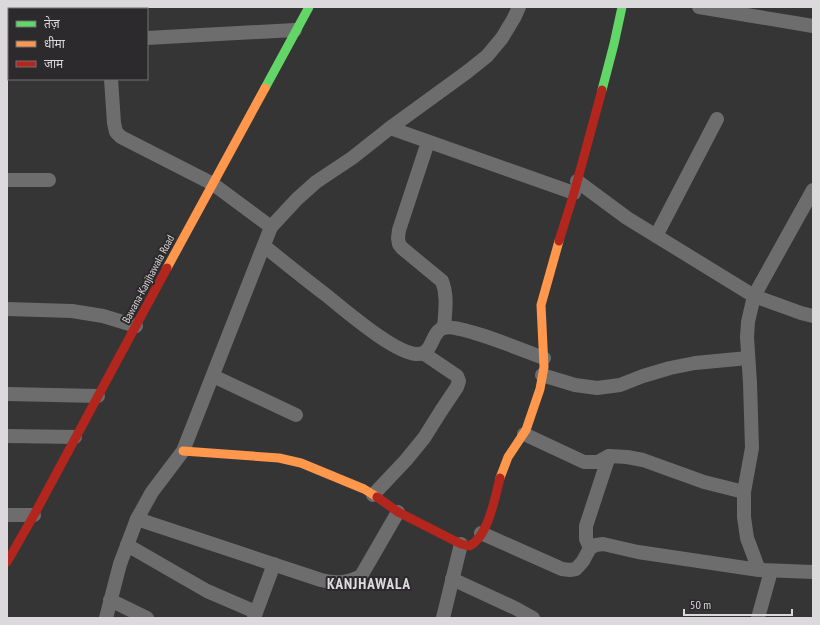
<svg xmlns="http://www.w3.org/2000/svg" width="820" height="625" viewBox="0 0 820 625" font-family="'PT Sans Narrow','Noto Sans Devanagari',sans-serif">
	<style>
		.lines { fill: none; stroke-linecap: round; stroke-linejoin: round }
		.street { stroke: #6d6d6d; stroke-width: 14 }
		.fast { stroke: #63d668; stroke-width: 9 }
		.slow { stroke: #ff974d; stroke-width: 9 }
		.jam { stroke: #b3261e; stroke-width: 9 }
		.labels { text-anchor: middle; stroke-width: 4; stroke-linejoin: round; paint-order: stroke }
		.street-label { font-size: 11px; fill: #dbd9db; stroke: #2c2a2c }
		.district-label { font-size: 15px; font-weight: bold; letter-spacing: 1px; fill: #e0dde0; stroke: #2c2a2c }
	</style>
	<rect width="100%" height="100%" fill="#363536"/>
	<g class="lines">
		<g class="street">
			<path d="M53 7V9"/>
			<path d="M699 7 813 26"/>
			<path d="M147 38 295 30"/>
			<path d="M7 45H9"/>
			<path d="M111 79 114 123 116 132 121 137 213 184 271 227"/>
			<path d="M390 128 574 193"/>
			<path d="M428 142 399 230 398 238 399 244 402 248 442 281C448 296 445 312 444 328"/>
			<path d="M7 180H49"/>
			<path d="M577 181 627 218 754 296 801 313 813 316"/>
			<path d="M656 236 717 119"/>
			<path d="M264 246C284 262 305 279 326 295 345 310 394 353 417 354 434 354 430 333 443 328 458 323 527 352 544 358"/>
			<path d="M7 309 72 311 103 316 136 326"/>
			<path d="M542 375 575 385 597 388 620 385 643 376 670 368 695 363 748 358"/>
			<path d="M213 376 296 415"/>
			<path d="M7 394 98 396"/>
			<path d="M524 434 584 462H598L609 456 627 457 643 460 704 482 744 492"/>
			<path d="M7 436 75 437"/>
			<path d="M373 495 406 460 424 438 441 411 457 387 459 381 457 376 423 353"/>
			<path d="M7 515H34"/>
			<path d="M137 519 321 580C336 584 347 583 361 576L398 512"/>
			<path d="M481 533 562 569 570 570 576 569 583 561 590 548 596 545 603 544 638 552 759 570 813 572"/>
			<path d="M127 545 207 591 256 612"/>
			<path d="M590 548 586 539V526L609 456"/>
			<path d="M759 570 747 538 744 517V492L752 448 750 383 747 337 748 322 754 296 813 190"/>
			<path d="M452 579 515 608 533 618"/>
			<path d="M110 600 147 618"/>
			<path d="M106 618 120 564 137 519 152 492 183 451 271 227 297 199 316 182 352 158 390 128 467 72 487 56 502 38 514 18 519 7"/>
			<path d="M254 618 274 564"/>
			<path d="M443 618 461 544"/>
			<path d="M758 618 771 571"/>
		</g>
		<g class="fast">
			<path d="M265 88 309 7"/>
			<path d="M602 90 614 44 622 7"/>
		</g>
		<g class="slow">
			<path d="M167 268 265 88"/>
			<path d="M183 451 279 458 301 463 364 489 377 497"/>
			<path d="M500 478 508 457 526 430 540 389 544 367 541 305 559 241"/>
		</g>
		<g class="jam">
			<path d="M559 241 574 193 602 90"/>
			<path d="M377 497 398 512 461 544 469 546C488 538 495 497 500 478"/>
			<path d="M7 562 34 515 167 268"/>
		</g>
	</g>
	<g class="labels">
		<g class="street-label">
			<text transform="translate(148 279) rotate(-62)" y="4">Bawana-Kanjhawala Road</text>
		</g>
		<g class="district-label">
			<text x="369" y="589">KANJHAWALA</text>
		</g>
	</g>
	<rect width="820" height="625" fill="none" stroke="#dbd9db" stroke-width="16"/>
	<rect x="8" y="8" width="140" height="72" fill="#2c2a2c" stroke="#727072"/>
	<rect x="16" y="21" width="20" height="6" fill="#63d668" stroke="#727072"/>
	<text x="44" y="28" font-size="12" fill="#dbd9db">तेज़</text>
	<rect x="16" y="41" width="20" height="6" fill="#ff974d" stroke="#727072"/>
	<text x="44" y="48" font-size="12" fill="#dbd9db">धीमा</text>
	<rect x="16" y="61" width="20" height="6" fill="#b3261e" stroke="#727072"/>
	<text x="44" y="68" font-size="12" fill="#dbd9db">जाम</text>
	<path d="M684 609v6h108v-6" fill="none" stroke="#dbd9db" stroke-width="2"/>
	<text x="690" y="609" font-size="12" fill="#dbd9db" stroke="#2c2a2c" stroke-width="3" paint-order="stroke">50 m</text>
</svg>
